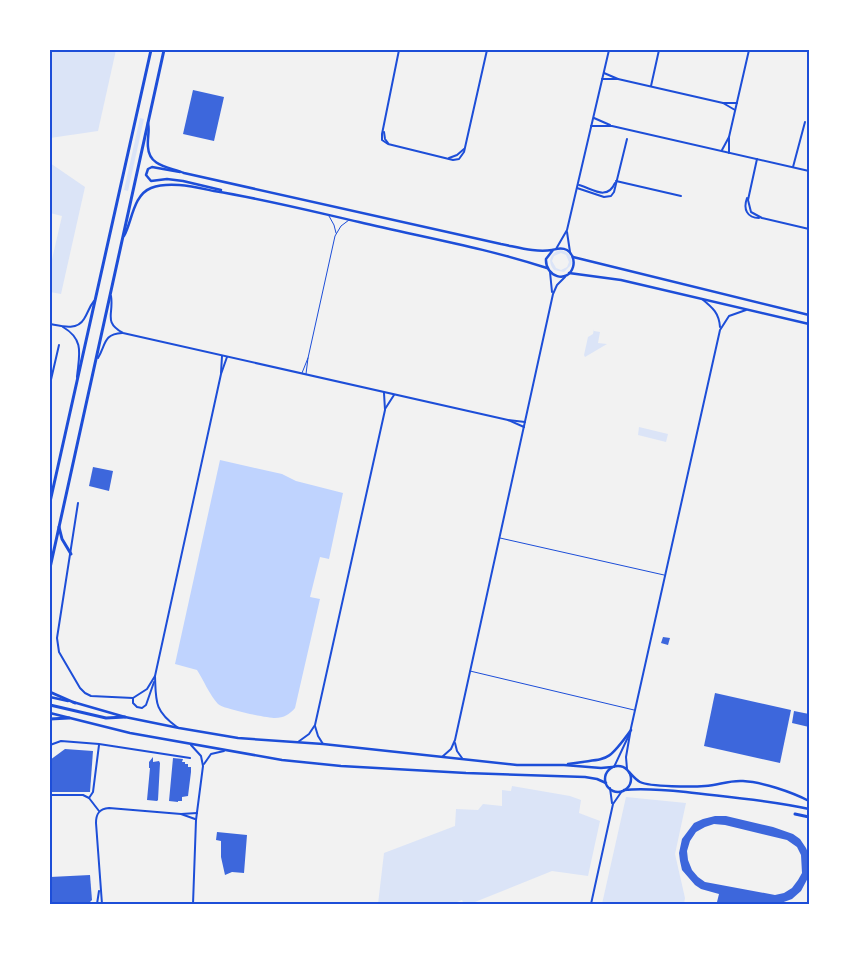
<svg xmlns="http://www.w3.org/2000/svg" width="859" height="954" viewBox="0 0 859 954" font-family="Barlow,sans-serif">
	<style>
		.green { fill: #dbe4f7; fill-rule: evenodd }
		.water { fill: #bfd3fe }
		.building { fill: #3d67dc; fill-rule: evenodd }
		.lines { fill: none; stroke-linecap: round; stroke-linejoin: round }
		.service { stroke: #1d4ed8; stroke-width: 1 }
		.minor { stroke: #1d4ed8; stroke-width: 2 }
		.tertiary { stroke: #1d4ed8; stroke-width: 2.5 }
		.primary { stroke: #1d4ed8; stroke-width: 3 }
		.neatline { fill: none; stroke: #1d4ed8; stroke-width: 2 }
	</style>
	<rect width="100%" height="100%" fill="#f2f2f2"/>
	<g class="green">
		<path d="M50 50H116L98 131 50 138Z"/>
		<path d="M140 118 144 119 128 191 124 190Z"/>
		<path d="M50 163 85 187 61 294 50 292V268L62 216 50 213Z"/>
		<path d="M560 250C568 251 573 257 571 265L564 272 554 270C547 262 550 253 560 250ZM561 253 566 255 569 262 567 267 561 270 556 268 552 261 554 256Z"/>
		<path d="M594 329V331L600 332 598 343 607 344 585 357 584 355 588 337 593 334Z"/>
		<path d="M639 427 668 434 666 442 638 435Z"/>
		<path d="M512 786 570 796 581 800 579 813 600 821 588 876 552 871 470 904H464L462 900 452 904H378L384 853 455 826 456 809 478 810 483 804 502 806V790L511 791Z"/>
		<path d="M626 797 686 803 675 854 685 898 684 904H602Z"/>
	</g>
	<path class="water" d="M220 460 282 474 296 481 343 493 329 559 320 557 310 597 320 599 295 708C290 714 284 718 275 718 267 718 223 709 218 704 210 696 203 679 197 670L175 664Z"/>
	<g class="building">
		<path d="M193 90 224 97 214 141 183 134Z"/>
		<path d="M93 467 113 471 109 491 89 486Z"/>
		<path d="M663 637 670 638 668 645 661 643Z"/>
		<path d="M715 693 791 710 780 763 704 746Z"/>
		<path d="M794 711 809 714V727L792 723Z"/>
		<path d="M65 749 93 751 90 792H50V760Z"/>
		<path d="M153 757V762L159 761 160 763 158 800 157 801 147 800 150 768H149V762Z"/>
		<path d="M173 758 183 759 182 762H185V764H188V767H191V772L188 796 182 797V801H178V802L169 801Z"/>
		<path d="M715 816H726L773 827 793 834 800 839 806 848 809 855V876L801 891 792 899 781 903 728 904 717 902 719 894 701 889 695 885 682 870 680 861 679 853 682 839 694 823 703 819ZM714 824 725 825 787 840 797 847 801 855 802 873 798 880 792 888 784 893 775 895 705 882 698 877 692 870 688 860 687 851 690 841 696 832 705 827Z"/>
		<path d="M217 832 247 835 244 873 232 872 225 875 221 857V841L216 840Z"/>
		<path d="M90 875 92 900 88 904H50V877Z"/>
	</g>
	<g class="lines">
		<g class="service">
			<path d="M329 216 334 225 336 233"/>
			<path d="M302 373 308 358"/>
			<path d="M306 374 308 358 335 236 341 226 349 220"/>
			<path d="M500 538 664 575"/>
			<path d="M470 671 634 710"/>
		</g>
		<g class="minor">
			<path d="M399 50 382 134V140L388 144 453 160 459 159 464 152 487 50"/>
			<path d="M604 73 618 79"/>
			<path d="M602 79H618L723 103H737"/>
			<path d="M651 86 659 50"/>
			<path d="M723 103 735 110"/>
			<path d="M594 118 610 125"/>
			<path d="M591 126H612L809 171"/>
			<path d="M384 132 385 139 388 143"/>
			<path d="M722 150 729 137"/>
			<path d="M729 153V137L749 50"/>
			<path d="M449 158 457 155 464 149"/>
			<path d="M757 159 748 200 751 212 762 218 809 229"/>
			<path d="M793 167 805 122"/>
			<path d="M616 181 681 196"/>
			<path d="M579 185C593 189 607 201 615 183"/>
			<path d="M577 188 604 197 611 196 614 192 627 139"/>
			<path d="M747 198C743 209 747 218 759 218"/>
			<path d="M567 232 570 252"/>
			<path d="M556 249 567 230 609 50"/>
			<path d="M550 272 552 292"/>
			<path d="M111 296C114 314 103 322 123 333L508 420 525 422"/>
			<path d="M702 299C713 308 719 313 720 327"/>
			<path d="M50 324C61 326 77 331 84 319 88 313 89 307 94 301"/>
			<path d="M63 327C85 340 79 355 77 377"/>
			<path d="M98 358C106 345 103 334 122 333"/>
			<path d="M221 373 222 356"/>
			<path d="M50 384 59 345"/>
			<path d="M385 409 394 395"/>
			<path d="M508 420 524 427"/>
			<path d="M78 503 57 638 59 652 80 688 85 693 91 696 133 698"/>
			<path d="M154 682 146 705 142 708 137 707 133 703V698L147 689 155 676"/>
			<path d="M315 726 318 736 323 744"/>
			<path d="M177 727C154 711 156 701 155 676L221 374 227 357"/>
			<path d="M298 742 309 734 315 725 385 410 384 393"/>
			<path d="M455 743 457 751 462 758"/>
			<path d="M50 745 61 741 99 744 190 758"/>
			<path d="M191 745 201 756 203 766 196 820 193 904"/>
			<path d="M442 757 451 749 455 740 553 294 557 285 565 277"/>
			<path d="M204 764 211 754 224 751"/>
			<path d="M614 767 629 735"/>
			<path d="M627 769 626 757 631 728 720 330 729 316 746 310"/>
			<path d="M610 788 612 803"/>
			<path d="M50 795H83L89 798 99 811"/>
			<path d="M89 798 93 792 99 745"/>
			<path d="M181 814 195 819"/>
			<path d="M97 904 99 891"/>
			<path d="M102 904 96 823C96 814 99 809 109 808L181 814 197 813"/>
			<path d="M591 904 613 804 622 791"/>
		</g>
		<g class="tertiary">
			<path d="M148 123C150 131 147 138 148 147 149 167 170 167 184 173L501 244C517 247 536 253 552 250 557 249 561 247 567 250 572 253 575 260 573 267 568 284 545 277 546 259L553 250"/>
			<path d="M180 172 152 167 148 169 146 175 151 181 167 179 183 181 221 190"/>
			<path d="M124 236C132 222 133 195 151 188 170 181 194 187 214 191 263 199 311 211 359 222 422 237 486 248 547 268"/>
			<path d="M573 257 809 315"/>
			<path d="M569 273 621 280 809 324"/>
			<path d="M50 697 68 701"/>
			<path d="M73 702 125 717 179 728 238 738 323 744 517 765H564L601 768 612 767"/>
			<path d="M50 713 130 733 282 760 341 766 466 773 585 777 597 779 606 783"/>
			<path d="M568 764C608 757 605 766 631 730"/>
			<circle cx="618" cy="779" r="13"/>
			<path d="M629 772C632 775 636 780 640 782 650 787 693 787 705 786 719 785 729 780 743 781 762 782 792 792 809 801"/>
			<path d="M624 790C645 788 666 790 686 792 727 797 768 800 809 809"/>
		</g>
		<g class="primary">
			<path d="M50 502 151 50"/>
			<path d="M59 527 62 539 71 554"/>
			<path d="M50 568 164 50"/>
			<path d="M50 692 75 703"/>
			<path d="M50 705 106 718 125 717"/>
			<path d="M50 719 69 718"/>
			<path d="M795 814 809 817"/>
		</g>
	</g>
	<rect width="859" height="954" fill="none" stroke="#ffffff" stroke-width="102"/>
	<rect x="51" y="51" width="757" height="852" class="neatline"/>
</svg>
